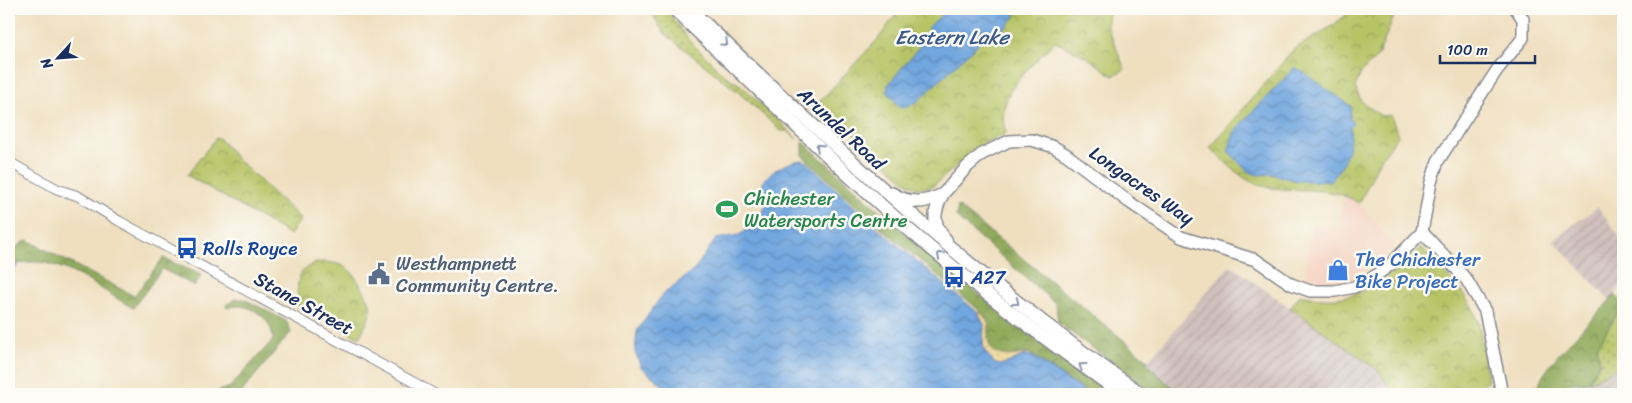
<svg xmlns="http://www.w3.org/2000/svg" width="1632" height="403" viewBox="0 0 1632 403" font-family="Sriracha,sans-serif">
	<style>
		.built { fill: #f4d3c1 }
		.industrial { fill: url(#industrial-furrows) }
		.grass { fill: url(#grass-dots); stroke: #697a62 }
		.forest { fill: url(#forest-crowns); stroke: #566c5c }
		.sand { fill: url(#sand-dots); stroke: #84847e }
		.park { fill: url(#park-crowns); stroke: #697a62 }
		.water { fill: url(#water-waves); stroke: #466a9e }
		.lines { fill: none; stroke-linecap: round; stroke-linejoin: round }
		.stream { stroke: #71a6de; stroke-width: 2 }
		.minor-casing { stroke: #85878e; stroke-width: 11 }
		.major-casing { stroke: #85878e; stroke-width: 14 }
		.highway-casing { stroke: #85878e; stroke-width: 15 }
		.minor { stroke: #fff; stroke-width: 9 }
		.major { stroke: #fff; stroke-width: 11 }
		.highway { stroke: #fff; stroke-width: 12 }
		.oneway { stroke: #8d97ae }
		.labels { text-anchor: middle; stroke-width: 5; stroke-linejoin: round; paint-order: stroke }
		.street-label { font-size: 19px; fill: #1b2f5e; stroke: #fdfcf7 }
		.leisure-label { font-size: 19px; fill: #27864d; stroke: #fdfcf7; text-anchor: start }
		.transit-label { font-size: 19px; fill: #164399; stroke: #fdfcf7; text-anchor: start }
		.shop-label { font-size: 19px; fill: #366cbe; stroke: #fdfcf7; text-anchor: start }
		.service-label { font-size: 19px; fill: #4e5e75; stroke: #fdfcf7; text-anchor: start }
		.water-label { font-size: 20px; font-style: italic; fill: #39598b; stroke: #fdfcf7 }
	</style>
	<defs>
		<pattern id="industrial-furrows" width="10" height="10" patternUnits="userSpaceOnUse" patternTransform="scale(1.25)"><rect width="10" height="10" fill="#d0c0bc"/><path d="M-1 1l2-2M0 10L10 0M9 11l2-2" fill="none" stroke="#b2a5a4"/></pattern>
		<pattern id="grass-dots" width="8" height="8" patternUnits="userSpaceOnUse" patternTransform="scale(1.25)"><rect width="8" height="8" fill="#b7c466"/><path d="M2 2h.1M6 6h.1" fill="none" stroke="#94a057" stroke-width="1.8" stroke-linecap="round"/></pattern>
		<pattern id="forest-crowns" width="20" height="18" patternUnits="userSpaceOnUse" patternTransform="scale(1.25)"><rect width="20" height="18" fill="#91aa5b"/><path d="M2 6a3 3 0 1 1 6 0M12 15a3 3 0 1 1 6 0" fill="none" stroke="#768b4e"/></pattern>
		<pattern id="sand-dots" width="8" height="8" patternUnits="userSpaceOnUse" patternTransform="scale(1.25)"><rect width="8" height="8" fill="#eeda9e"/><path d="M2 2h.1M6 6h.1" fill="none" stroke="#ccbb8a" stroke-width="1.8" stroke-linecap="round"/></pattern>
		<pattern id="park-crowns" width="20" height="18" patternUnits="userSpaceOnUse" patternTransform="scale(1.25)"><rect width="20" height="18" fill="#b7c466"/><path d="M2 6a3 3 0 1 1 6 0M12 15a3 3 0 1 1 6 0" fill="none" stroke="#94a057"/></pattern>
		<pattern id="water-waves" width="16" height="10" patternUnits="userSpaceOnUse" patternTransform="scale(1.25)"><rect width="16" height="10" fill="#71a6de"/><path d="M0 5q4-4 8 0t8 0" fill="none" stroke="#5c88b7"/></pattern>
	</defs>
	<rect width="100%" height="100%" fill="#fdfcf7"/>
	<filter id="ink" filterUnits="userSpaceOnUse"><feTurbulence type="fractalNoise" baseFrequency=".02" numOctaves="2"/><feDisplacementMap in="SourceGraphic" scale="10" xChannelSelector="R" yChannelSelector="G"/><feConvolveMatrix kernelMatrix="1 2 1 2 8 2 1 2 1" color-interpolation-filters="sRGB"/></filter>
	<filter id="wash" filterUnits="userSpaceOnUse"><feTurbulence type="fractalNoise" baseFrequency=".0096" numOctaves="4" result="noise"/><feDisplacementMap in="SourceGraphic" scale="20" xChannelSelector="R" yChannelSelector="G"/><feGaussianBlur stdDeviation="1.12" result="paint"/><feColorMatrix in="noise" values="0 0 0 0 0 0 0 0 0 0 0 0 0 0 0 0 0 1.4 0 .05"/><feComposite in="paint" operator="in"/></filter>
	<g filter="url(#wash)">
		<rect width="100%" height="100%" fill="#efdfbf"/>
		<path class="built" d="M1343 193 1358 200 1394 247 1353 279 1334 283 1305 279 1312 225 1339 228Z"/>
		<g class="industrial">
			<path d="M1598 207 1620 237 1623 235V283L1610 301 1553 240Z"/>
			<path d="M1230 265 1378 370 1395 394H1184L1167 383 1146 363Z"/>
			<path d="M1623 360V394H1566L1572 383 1589 382 1619 367Z"/>
		</g>
		<g class="grass">
			<path d="M649 9H666L688 39 724 75 742 86 797 139 788 131H781L738 92 664 33Z"/>
			<path d="M1623 304V360L1619 367 1589 382 1600 362 1597 347Z"/>
		</g>
		<g class="forest">
			<path d="M803 142 900 229 997 309 1112 394H1089L1029 353C1013 356 990 361 988 338 988 333 990 327 988 322 986 318 981 313 978 309L875 223 803 156Z"/>
			<path d="M958 206 1148 360 1146 363 1167 383 1184 394H1156L1058 323 1056 304 956 217Z"/>
			<path d="M27 240 134 296 163 258 201 275 195 286 162 269 133 308C99 289 48 246 9 268V252Z"/>
			<path d="M1615 294 1623 304 1597 347 1600 362 1589 382 1572 383 1566 394H1537C1536 368 1598 317 1615 294Z"/>
			<path d="M236 299H244L286 321 291 332 240 394H211L230 387 273 340C273 317 247 300 227 308L226 305Z"/>
		</g>
		<path class="sand" d="M978 309C981 313 986 318 988 322 990 327 988 333 988 338 990 361 1013 356 1029 353L1003 365 995 364C973 343 989 335 978 309Z"/>
		<g class="park">
			<path d="M900 9H1110L1107 26 1125 69 1113 76 1088 58 1055 41C1031 68 993 93 1006 133L982 144 932 187 916 188 905 181 819 102 878 39Z"/>
			<path d="M1354 9H1397L1378 56 1361 73 1355 87 1361 101 1381 116 1391 115 1398 136 1380 160 1361 200 1358 203C1332 183 1285 195 1256 184 1238 177 1224 160 1210 148L1293 50 1332 26Z"/>
			<path d="M216 138H219L236 158 301 219 290 235 187 175Z"/>
			<path d="M1421 247 1462 292 1472 307 1479 324 1488 381 1461 394H1395L1378 370 1290 308 1300 295C1338 303 1362 297 1390 271L1394 274Z"/>
			<path d="M322 262C348 263 352 271 364 291 367 297 371 303 371 309 370 319 363 329 359 338L298 306C297 282 295 267 322 262Z"/>
		</g>
		<g class="water">
			<path d="M947 9H1018C1012 24 1007 23 999 35L982 32 977 35 979 43 918 101 907 107 899 106 887 92 888 85 923 42 929 27Z"/>
			<path d="M1295 67 1351 106 1350 119 1353 125 1350 126C1352 147 1344 167 1330 181H1297L1271 174 1257 175 1247 171 1228 151 1234 133 1240 125Z"/>
			<path d="M801 160 807 162 874 225 976 311 984 324 983 349 995 364C1008 368 1019 353 1032 356L1087 394H673L641 367 635 352 637 331 663 294 694 270 716 239 739 235 749 229 762 213 767 203C766 198 762 193 762 188 762 173 789 162 801 160Z"/>
		</g>
		<g class="lines">
			<path class="stream" d="M9 274 17 266"/>
		</g>
	</g>
	<g filter="url(#ink)">
		<g class="lines">
			<g class="minor-casing">
				<path id="minor" d="M9 162 57 189 78 196 119 221 435 394"/>
			</g>
			<g class="major-casing">
				<g id="major">
					<path d="M942 195 967 167 982 154 1009 141 1032 140 1054 147 1067 155 1129 202 1181 237 1256 260 1291 284 1310 291H1335L1354 287 1368 281 1390 265 1422 232 1431 182 1438 161 1497 70 1523 38V19L1516 9"/>
					<path d="M1422 232 1466 279 1485 311 1502 394"/>
				</g>
			</g>
			<g class="highway-casing">
				<g id="highway">
					<path d="M674 9C739 70 803 134 869 194 948 267 1034 332 1122 394"/>
					<path d="M690 9C835 148 975 280 1142 394"/>
					<path d="M891 193C909 204 923 204 942 195"/>
					<path d="M942 195C933 213 932 225 946 240"/>
				</g>
			</g>
			<use href="#minor" class="minor"/>
			<use href="#major" class="major"/>
			<use href="#highway" class="highway"/>
		</g>
		<defs><path id="oneway-chevron" d="M-2-3.5L2.5 0L-2 3.5" fill="none" stroke-width="1.6" stroke-linecap="round" stroke-linejoin="round" transform="scale(1.25)"/></defs>
		<g class="oneway">
			<use href="#oneway-chevron" transform="translate(725 43) rotate(44)"/>
			<use href="#oneway-chevron" transform="translate(819 147) rotate(-136)"/>
			<use href="#oneway-chevron" transform="translate(940 255) rotate(-140)"/>
			<use href="#oneway-chevron" transform="translate(1016 302) rotate(38)"/>
			<use href="#oneway-chevron" transform="translate(1082 366) rotate(-144)"/>
		</g>
	</g>
	<defs>
		<g id="stadium-bare" transform="scale(1.725)"><path d="M0-5a6.5 5 0 1 0 0 10a6.5 5 0 1 0 0-10ZM-3.5-1.8h7v3.6h-7Z" fill="#2e9e5b" stroke="#fdfcf7" stroke-width="2.5" paint-order="stroke"/></g>
		<g id="bus-bare" transform="scale(1.725)"><path d="M-5-6H5V4H4V6H2V4H-2V6H-4V4H-5ZM-3.5-4V0h7V-4ZM-3.5 1.2v1.5H-2V1.2ZM2 1.2v1.5H3.5V1.2Z" fill="#1a4fb4" stroke="#fdfcf7" stroke-width="2.5" paint-order="stroke"/></g>
		<g id="shop-bare" transform="scale(1.725)"><path d="M-5-2.5h2.3a2.7 3.5 0 0 1 5.4 0H5L5.5 6h-11ZM-1.5-2.5h3a1.5 2.3 0 0 0-3 0Z" fill="#3f7fe0" stroke="#fdfcf7" stroke-width="2.5" paint-order="stroke"/></g>
		<g id="civic-bare" transform="scale(1.725)"><path d="M-.6-6.5H3V-4.5H.6V-3L4-1V1h2V6H-6V1h2V-1L-.6-3ZM-1.2 2.5V6h2.4V2.5Z" fill="#5c6f8a" stroke="#fdfcf7" stroke-width="2.5" paint-order="stroke"/></g>
	</defs>
	<g fill-rule="evenodd">
		<use href="#stadium-bare" x="727" y="209"/>
		<use href="#bus-bare" x="187" y="248"/>
		<use href="#shop-bare" x="1338" y="270"/>
		<use href="#civic-bare" x="379" y="274"/>
		<use href="#bus-bare" x="954" y="277"/>
	</g>
	<g class="labels">
		<g class="street-label">
			<text transform="translate(842 128) rotate(43)" y="7">Arundel Road</text>
			<text transform="translate(1142 185) rotate(35)" y="7">Longacres Way</text>
			<text transform="translate(304 303) rotate(29)" y="7">Stane Street</text>
		</g>
		<g class="leisure-label">
			<text x="744" y="205">Chichester<tspan x="744" dy="22">Watersports Centre</tspan></text>
		</g>
		<g class="transit-label">
			<text x="203" y="255">Rolls Royce</text>
			<text x="971" y="284">A27</text>
		</g>
		<g class="shop-label">
			<text x="1355" y="266">The Chichester<tspan x="1355" dy="22">Bike Project</tspan></text>
		</g>
		<g class="service-label">
			<text x="396" y="270">Westhampnett<tspan x="396" dy="22">Community Centre.</tspan></text>
		</g>
		<g class="water-label">
			<text x="952" y="44">Eastern Lake</text>
		</g>
	</g>
	<rect width="1632" height="403" fill="none" stroke="#fdfcf7" stroke-width="30"/>
	<g transform="translate(58 58) rotate(244)" stroke="#fdfcf7" stroke-width="4" paint-order="stroke">
	<path d="M0-4L9 19L0 12L-9 19Z" fill="#1b2f5e"/>
	<text y="-8" font-size="14" font-weight="bold" text-anchor="middle" fill="#1b2f5e">N</text>
	</g>
	<path d="M1440 55v8h95v-8" fill="none" stroke="#1b2f5e" stroke-width="2.5"/>
	<text x="1447" y="55" font-size="15" fill="#1b2f5e" stroke="#fdfcf7" stroke-width="4" paint-order="stroke">100 m</text>
</svg>
